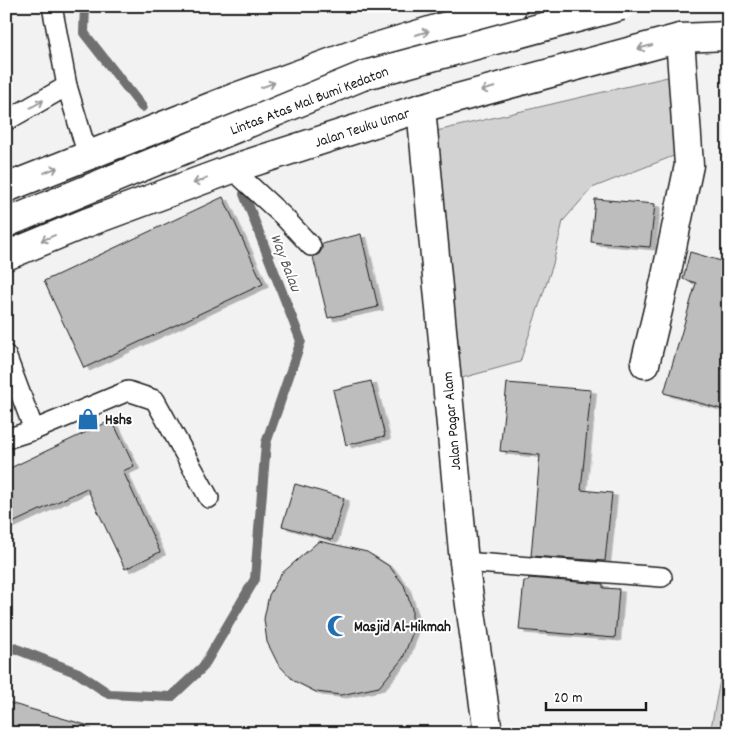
<svg xmlns="http://www.w3.org/2000/svg" width="734" height="739" viewBox="0 0 734 739" font-family="Dekko,sans-serif">
	<style>
		.green { fill: #d2d2d2; stroke: #777 }
		.lines { fill: none; stroke-linecap: round; stroke-linejoin: round }
		.stream { stroke: #707070; stroke-width: 10 }
		.building { fill: #bdbdbd; stroke: #1c1c1c; filter: url(#shadow) }
		.service-casing { stroke: #1c1c1c; stroke-width: 22 }
		.minor-casing { stroke: #1c1c1c; stroke-width: 31 }
		.tertiary-casing { stroke: #1c1c1c; stroke-width: 31 }
		.primary-casing { stroke: #1c1c1c; stroke-width: 31 }
		.service { stroke: #fff; stroke-width: 19 }
		.minor { stroke: #fff; stroke-width: 28 }
		.tertiary { stroke: #fff; stroke-width: 28 }
		.primary { stroke: #fff; stroke-width: 28 }
		.trunk-bridge-casing { stroke: #1c1c1c; stroke-width: 31; stroke-linecap: butt }
		.trunk-bridge { stroke: #fff; stroke-width: 28 }
		.oneway { stroke: #999 }
		.labels { text-anchor: middle; stroke-width: 4; stroke-linejoin: round; paint-order: stroke }
		.street-label { font-size: 15px; fill: #1c1c1c; stroke: #fff }
		.poi-label { font-size: 15px; font-weight: bold; fill: #1c1c1c; stroke: #fff; text-anchor: start }
		.water-label { font-size: 16px; font-style: italic; fill: #5b5b5b; stroke: #fff }
	</style>
	<defs>
		<filter id="shadow"><feDropShadow dx="5.5" dy="3" stdDeviation="0" flood-color="#0004"/></filter>
	</defs>
	<rect width="100%" height="100%" fill="#f2f2f2"/>
	<filter id="ink" filterUnits="userSpaceOnUse"><feTurbulence type="fractalNoise" baseFrequency=".02" numOctaves="2"/><feDisplacementMap in="SourceGraphic" scale="10" xChannelSelector="R" yChannelSelector="G"/><feConvolveMatrix kernelMatrix="1 2 1 2 8 2 1 2 1" color-interpolation-filters="sRGB"/></filter>
	<g filter="url(#ink)">
		<g class="green">
			<path d="M676 75V155L592 188 563 221 553 264 520 362 451 381 428 133Z"/>
			<path d="M724 659 728 660V733H710Z"/>
		</g>
		<g class="lines">
			<g class="stream">
				<path d="M85 6 84 33 142 107"/>
				<path d="M6 645 78 673 109 694 171 697 203 667 255 579 266 443 301 341 244 194"/>
			</g>
		</g>
		<g class="building">
			<path d="M223 197 263 284 84 368 44 281Z"/>
			<path d="M595 199 655 204 650 247 591 242Z"/>
			<path d="M361 234 378 307 328 318 313 257 319 254 322 249V244Z"/>
			<path d="M690 252 728 263V411L664 393 696 283 683 279Z"/>
			<path d="M371 381 385 436 346 445 333 390Z"/>
			<path d="M507 383 591 390 581 490 612 493 605 561 531 556 540 455 500 451Z"/>
			<path d="M112 420 134 466 123 471 160 552 125 569 87 488 6 526V470Z"/>
			<path d="M295 484 344 498 332 540 282 526Z"/>
			<path d="M319 541 367 552 389 566 404 585 412 609V634L403 658 379 687 341 695 316 692 294 681 278 664 267 642 264 619 269 595 281 574Z"/>
			<path d="M529 578 603 584V588L619 589 615 638 519 630 524 581H528Z"/>
			<path d="M6 702 86 725 85 733H6Z"/>
		</g>
		<g class="lines">
			<g class="service-casing">
				<g id="service">
					<path d="M52 6 67 86 88 156"/>
					<path d="M6 121 67 86"/>
					<path d="M232 169 283 216 311 246"/>
					<path d="M6 355 34 430 6 439"/>
					<path d="M34 430 128 391 155 400 209 498"/>
					<path d="M464 562 662 577"/>
				</g>
			</g>
			<g class="minor-casing">
				<path id="minor" d="M645 364 665 281 689 165 680 38"/>
			</g>
			<g class="tertiary-casing">
				<path id="tertiary" d="M421 108 464 562 488 733"/>
			</g>
			<g class="primary-casing">
				<g id="primary">
					<path d="M6 188 236 97 363 51 513 6"/>
					<path d="M6 256 86 223 232 169 421 108 680 38 728 36"/>
				</g>
			</g>
			<use href="#service" class="service"/>
			<use href="#minor" class="minor"/>
			<use href="#tertiary" class="tertiary"/>
			<use href="#primary" class="primary"/>
			<g class="trunk-bridge-casing">
				<path id="trunk-bridge" d="M6 223 365 75 621 6"/>
			</g>
			<use href="#trunk-bridge" class="trunk-bridge"/>
		</g>
		<defs><path id="oneway-shaft" d="M-6 0H5M1.5-3L5.5 0L1.5 3" fill="none" stroke-width="1.6" stroke-linecap="round" stroke-linejoin="round" transform="scale(1.25)"/></defs>
		<g class="oneway">
			<use href="#oneway-shaft" transform="translate(422 33) rotate(-17)"/>
			<use href="#oneway-shaft" transform="translate(645 47) rotate(165)"/>
			<use href="#oneway-shaft" transform="translate(268 85) rotate(-20)"/>
			<use href="#oneway-shaft" transform="translate(488 89) rotate(165)"/>
			<use href="#oneway-shaft" transform="translate(37 104) rotate(-30)"/>
			<use href="#oneway-shaft" transform="translate(51 170) rotate(-22)"/>
			<use href="#oneway-shaft" transform="translate(200 181) rotate(160)"/>
			<use href="#oneway-shaft" transform="translate(48 238) rotate(157)"/>
		</g>
	</g>
	<defs>
		<g id="shop-bare" transform="scale(1.725)"><path d="M-5-2.5h2.3a2.7 3.5 0 0 1 5.4 0H5L5.5 6h-11ZM-1.5-2.5h3a1.5 2.3 0 0 0-3 0Z" fill="#1f6fb2" stroke="#fff" stroke-width="2.5" paint-order="stroke"/></g>
		<g id="mosque-bare" transform="scale(1.725)"><path d="M3.5-4.9A6 6 0 1 0 3.5 4.9A5 5 0 1 1 3.5-4.9Z" fill="#1f6fb2" stroke="#fff" stroke-width="2.5" paint-order="stroke"/></g>
	</defs>
	<g fill-rule="evenodd">
		<use href="#shop-bare" x="88" y="419"/>
		<use href="#mosque-bare" x="338" y="626"/>
	</g>
	<g class="labels">
		<g class="street-label">
			<text transform="translate(309 100) rotate(-21)" y="5">Lintas Atas Mal Bumi Kedaton</text>
			<text transform="translate(362 127) rotate(-18)" y="5">Jalan Teuku Umar</text>
			<text transform="translate(451 421) rotate(-95)" y="5">Jalan Pagar Alam</text>
		</g>
		<g class="poi-label">
			<text x="105" y="424">Hshs</text>
			<text x="354" y="631">Masjid Al-Hikmah</text>
		</g>
		<g class="water-label">
			<text transform="translate(287 262) rotate(69)" y="6">Way Balau</text>
		</g>
	</g>
	<rect width="734" height="739" fill="none" stroke="#fff" stroke-width="25"/>
	<rect x="12" y="12" width="709" height="714" fill="none" stroke="#1c1c1c" stroke-width="2" filter="url(#ink)"/>
	<path d="M546 702v8h100v-8" fill="none" stroke="#1c1c1c" stroke-width="2.5"/>
	<text x="554" y="702" font-size="15" fill="#1c1c1c" stroke="#ffffff" stroke-width="4" paint-order="stroke">20 m</text>
</svg>
